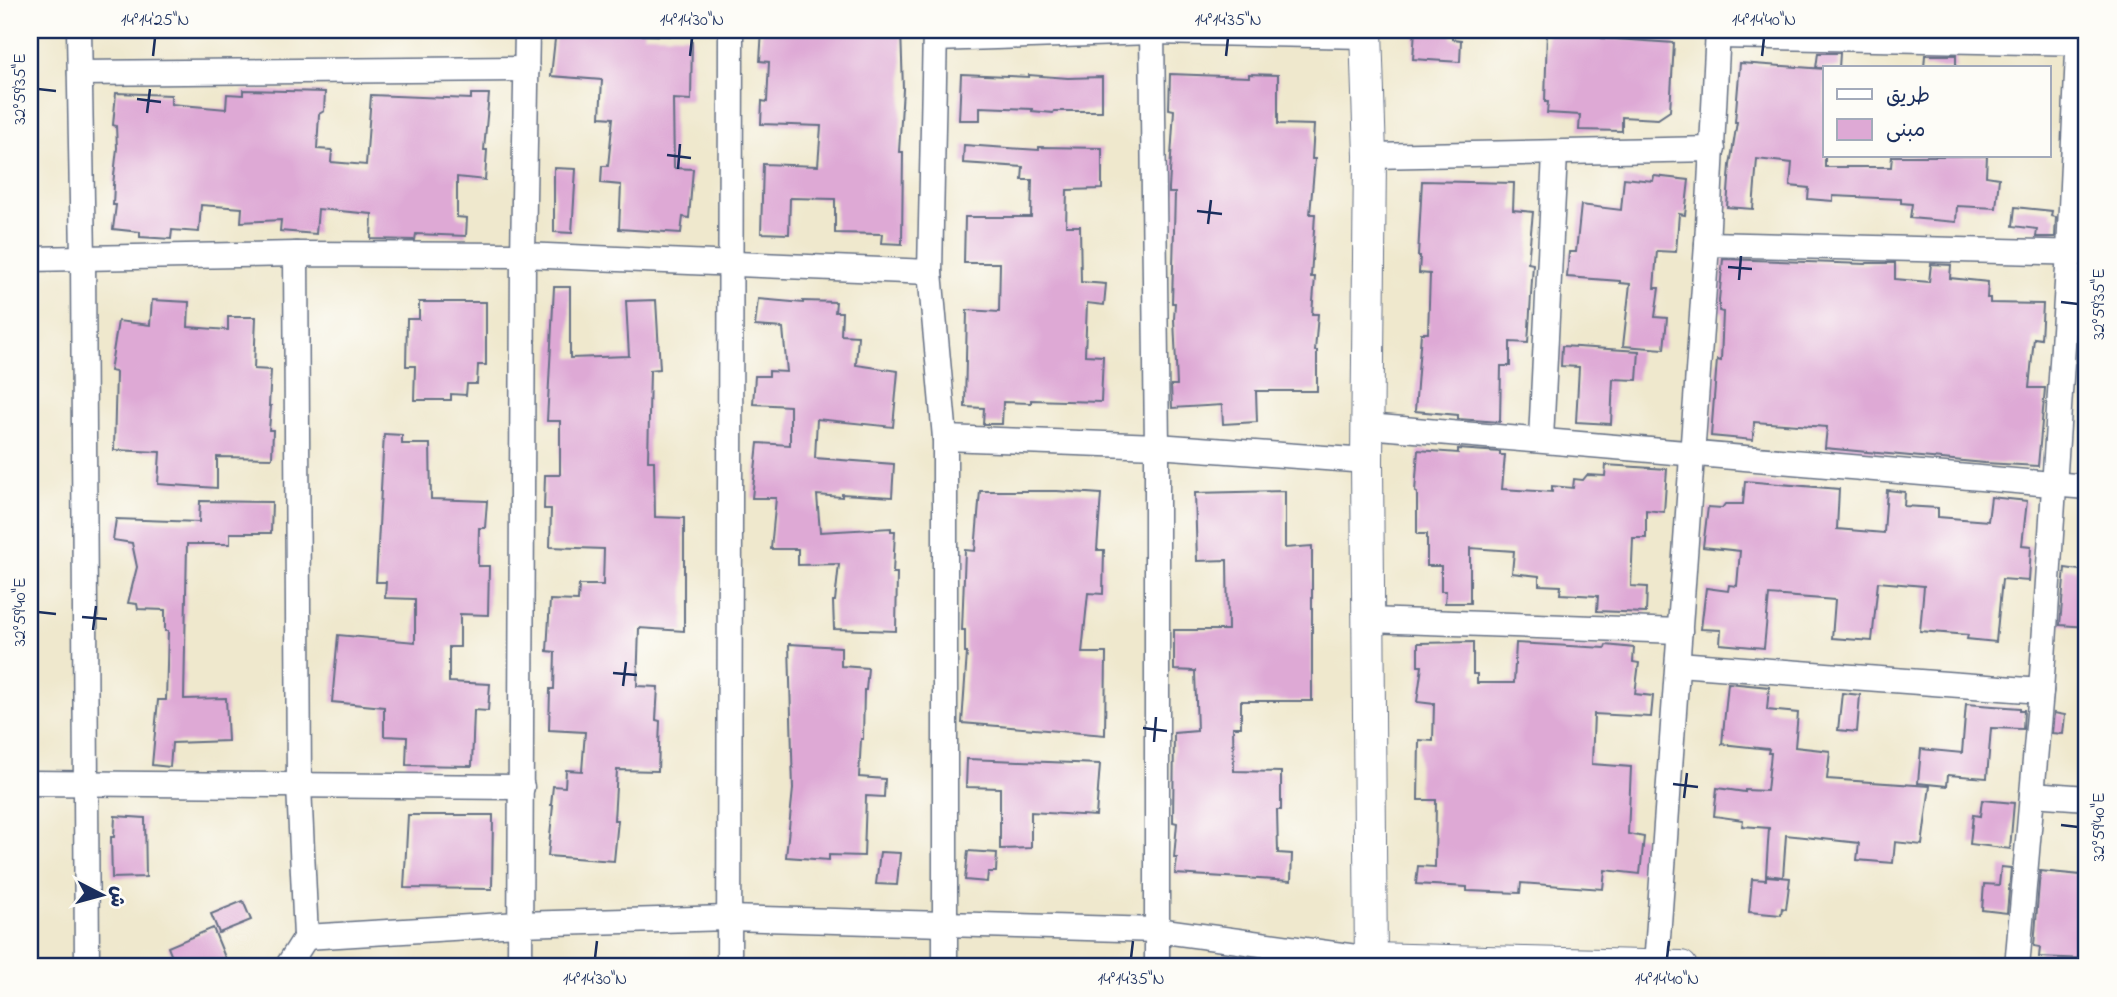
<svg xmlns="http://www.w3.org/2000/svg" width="2117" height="997" viewBox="0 0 2117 997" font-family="'Indie Flower','Playpen Sans Arabic',sans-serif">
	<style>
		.building { fill: #dea9d5 }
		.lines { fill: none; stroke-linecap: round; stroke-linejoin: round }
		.minor-casing { stroke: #657085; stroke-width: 27 }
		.tertiary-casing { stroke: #657085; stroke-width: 34 }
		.minor { stroke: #fff; stroke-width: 24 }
		.tertiary { stroke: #fff; stroke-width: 32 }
		.ticks { fill: none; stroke: #1b2f5e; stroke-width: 2.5 }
		.neatline { fill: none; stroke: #1b2f5e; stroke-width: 2.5 }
		.ticks-label { font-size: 18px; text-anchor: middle; fill: #1b2f5e }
	</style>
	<rect width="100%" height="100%" fill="#fdfcf7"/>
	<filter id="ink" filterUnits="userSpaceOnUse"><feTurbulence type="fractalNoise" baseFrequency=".0143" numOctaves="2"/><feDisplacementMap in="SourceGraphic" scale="14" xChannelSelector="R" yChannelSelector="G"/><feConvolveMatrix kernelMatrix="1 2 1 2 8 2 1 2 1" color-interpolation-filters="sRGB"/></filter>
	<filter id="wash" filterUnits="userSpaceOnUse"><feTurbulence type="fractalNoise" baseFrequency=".00686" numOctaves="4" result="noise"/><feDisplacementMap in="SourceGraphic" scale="28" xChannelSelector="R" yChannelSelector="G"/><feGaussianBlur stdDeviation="1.57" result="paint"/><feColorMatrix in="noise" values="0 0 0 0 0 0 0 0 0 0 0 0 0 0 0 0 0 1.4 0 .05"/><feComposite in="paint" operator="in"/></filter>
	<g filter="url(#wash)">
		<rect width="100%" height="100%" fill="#efe8cd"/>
		<g id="blocks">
			<g class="building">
				<path d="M556 30H644L643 35 692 36 691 100 673 99 674 168 693 169 689 218 683 217 681 233 619 229 621 185 601 183 602 166H608L613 118 600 117 602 80 551 76Z"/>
				<path d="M762 30H901L903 89 899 152H903L902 244 881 243 882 234 835 233V199L790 198 789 234 761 233 763 164 818 166 821 126 761 124 762 101 767 102 769 62 760 61Z"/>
				<path d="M1415 30H1452V39L1461 40 1460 62 1413 59Z"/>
				<path d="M1547 30H1602V38L1674 43 1670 111 1658 119 1622 117V131L1579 130 1580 115 1547 113 1548 102H1545Z"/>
				<path d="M1818 53H1840L1839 68H1816Z"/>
				<path d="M1925 55H1956V68H1924Z"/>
				<path d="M1740 63 1825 69V167H1891L1892 156H1987L1986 176 1999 178 1996 208 1957 206 1956 222 1910 218 1912 204 1901 203V199L1833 196V201L1808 199 1809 188 1790 186 1792 163 1757 159 1753 209 1727 207 1730 165 1737 122H1735Z"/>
				<path d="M961 74 1029 77V75L1068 78 1102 77V111H1054L1053 113 1032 111V109L980 107V120H959Z"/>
				<path d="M1170 74 1249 77V74L1278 75V124L1314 125 1312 159H1315L1310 214H1315L1311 277H1315L1312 314H1318L1315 351H1317V391H1256L1257 422 1223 424 1222 405 1172 408 1171 385H1177L1174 319 1175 303H1172L1175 193H1169V188L1174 110 1169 109Z"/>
				<path d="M243 90 325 92 324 111 319 114 317 149 332 150 331 162 366 165 371 95 471 99V94H489L484 150H487L485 180 457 177V217L467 218 466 236 416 234 415 240 371 239 372 214 318 209 316 234 280 231 281 220 241 222 242 208 201 205 199 232 172 230 171 239 140 237V232L113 229 116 205H113L114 185H113L117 148 116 126 113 125 116 93 171 95V104L226 109 227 94 243 95Z"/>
				<path d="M964 145 1039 150V147L1102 148V189L1067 190 1066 226H1080L1081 282 1106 284 1104 305 1087 303 1085 355 1103 356 1101 402 1031 400V403L1003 402 1002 424H983L984 408 965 407 967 310 999 312 1000 263H964L965 217H1031L1032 180H1022L1023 167 963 163Z"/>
				<path d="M554 168 576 169 572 233 554 232Z"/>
				<path d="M1654 176 1689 180 1685 215 1679 214 1676 252 1657 251 1654 288H1659L1655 317 1667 318 1664 349 1623 346 1630 284 1620 283V281L1567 277 1569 252H1576L1581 205 1621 210 1624 178 1653 181Z"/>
				<path d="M1422 181 1514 183 1513 210 1533 212 1528 263 1533 264 1528 343 1510 342V366H1501L1500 422 1458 419V415L1415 411 1421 333H1428L1430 274 1419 273 1420 256H1418Z"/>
				<path d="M2015 207 2052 211 2051 216 2056 217 2055 237H2036L2037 229 2013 226Z"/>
				<path d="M1723 259 1866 264 1867 263H1895V279L1929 282 1931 264 1951 265 1950 278 1988 282 1987 298H1990V303L2043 304 2041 339 2034 338 2029 388H2045L2038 466 1985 463 1825 448 1827 427 1754 422 1753 440 1711 436 1717 360 1721 361 1723 312 1719 311V300Z"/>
				<path d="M554 287H570V358L629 356 626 301 656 300 660 369 650 370 648 461H654L655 517 684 518V631L639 628 637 686 658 687 656 720 660 721 658 771 617 770 614 820H618L614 861 548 856 553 805H551L553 786 565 787 566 770 582 771 585 732 549 730 550 689H554L555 652 547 651 550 600 578 601 579 585H603L604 549 550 547 551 509H544L545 475H560V421H547Z"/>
				<path d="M758 299 803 303V301L836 302 835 312H842L841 335 858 336 856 365 898 371 893 427 817 419 815 458 894 464 892 497 842 494V497L817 495 820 532 891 528V531H895L893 573H897L896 631 834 629 833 601H835L839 564 798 565V549H771L776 498H752L758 443 790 445V406L753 404 755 376H769V371L787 372 783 328 755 326Z"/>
				<path d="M152 300 189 302 188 327 228 330V317H256L254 369 271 370 269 406H271L269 430H273L272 458 217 457V488L158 484 160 452 114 450 116 372 110 371 118 321 150 325Z"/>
				<path d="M419 302H486V365H478L477 384H467L466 395 451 394V400H414L415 366H406L407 319H419Z"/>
				<path d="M1562 346 1639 351 1637 380 1613 379 1611 424 1576 422 1579 367 1561 366Z"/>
				<path d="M384 434 402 435V444H430L431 499 487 501 485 528H479L478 566H489L488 615 460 614V647H449V682L490 684 488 711 474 710 472 766 406 765 407 737 384 736V707L332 702 338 635 415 642V599L385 598 386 582H376Z"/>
				<path d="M1458 449 1500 452V455H1505L1502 489 1552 492V486L1573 488 1574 479 1583 480 1587 475 1605 476 1606 465 1667 469 1664 512 1646 510V538H1633L1631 586 1647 587 1646 613 1597 611 1598 596 1560 594 1561 586 1539 585V576L1512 573 1514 551 1470 548V603H1445L1446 591H1441V566H1427V534H1417V493L1415 492 1418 450 1458 453Z"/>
				<path d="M1745 481 1839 489 1837 529 1884 533 1887 490 1905 492 1904 506 1938 508V517L1988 521 1991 497 2027 501 2022 545 2031 546 2029 581 2002 579 1996 642 1967 639 1968 635 1920 631 1924 586 1878 582 1872 641 1832 638 1835 600 1769 595 1764 648 1720 644 1721 630 1701 629 1706 588 1728 591 1729 585 1737 586 1740 551 1703 547 1708 507 1722 508 1725 504H1743Z"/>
				<path d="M980 491H1057L1101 494 1097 550H1104L1103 594 1088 593 1082 653H1106L1105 735 962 723 967 653H965V630H962L965 550 975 551Z"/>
				<path d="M1285 491V548L1312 546V701H1241V727H1233L1234 771 1281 772V810H1277L1278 853 1292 854 1291 881 1175 874 1177 858H1174L1177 823 1173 822 1174 733 1197 731 1195 671 1174 670V630H1228L1227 560 1197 561 1195 493Z"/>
				<path d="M200 501 272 502 271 533H230V544H187L184 699 226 698 228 741 172 743 170 767 152 765 158 700H166L168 631H165V610L138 609 137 604 128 603 137 567 132 543 113 540 116 519 199 522Z"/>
				<path d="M2065 568 2087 571V627L2060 625Z"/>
				<path d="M1473 642V674H1477V683H1514L1516 643 1605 648 1606 645 1634 648 1633 662 1639 663 1635 694 1653 696 1651 717 1594 714 1592 764 1631 767 1628 834 1644 837 1640 874 1605 870 1603 889 1521 883 1520 893 1467 891V887L1416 884 1418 866 1435 867 1436 800H1418L1419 740 1433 741 1434 704 1417 702 1422 666H1418V643Z"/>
				<path d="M789 644 841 647V666L868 668 866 690H864L863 739H861L859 777 885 779 884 797 866 796 864 856 829 855V860L786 857 793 789Z"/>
				<path d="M1728 683 1769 687 1767 710 1798 713 1795 747 1830 751 1827 779 1930 786 1922 845 1895 842 1893 863 1857 860 1859 843 1786 835 1783 877 1766 875 1769 828 1742 826 1743 820 1714 816 1717 788 1745 792V790L1767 791 1771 753H1768L1769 749 1722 744Z"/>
				<path d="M1842 693 1860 695 1857 732 1838 730Z"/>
				<path d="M1966 704 2020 708V710H2024L2023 729 1991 728 1987 778 1948 775 1947 786 1918 783 1921 749 1962 753Z"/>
				<path d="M2054 713 2065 715 2063 734 2052 733Z"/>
				<path d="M967 759 1100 764 1096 816 1031 812V848L1000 849V788L966 787Z"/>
				<path d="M1982 800 2014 803 2010 849 1970 844 1973 815 1980 816Z"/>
				<path d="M408 815H493L492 889 404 888Z"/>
				<path d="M115 816 145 818 146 877 112 878 111 837H114Z"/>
				<path d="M968 851 997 853 996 872H988L987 882 965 880Z"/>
				<path d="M880 852 900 853 897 885 876 884Z"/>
				<path d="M2001 867 2011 868 2007 913 1982 910 1984 884 1999 885Z"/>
				<path d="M2040 871 2081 875V879H2087V959L2039 957 2040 947 2034 946Z"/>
				<path d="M1766 876 1790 878 1786 909 1782 908 1781 915 1749 912 1752 879 1766 880Z"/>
				<path d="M243 901 251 920 219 933 211 914Z"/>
				<path d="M213 928 229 967H176L168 947Z"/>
			</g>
		</g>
	</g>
	<g filter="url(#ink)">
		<use href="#blocks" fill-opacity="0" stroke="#657085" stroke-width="2"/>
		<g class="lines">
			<g class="minor-casing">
				<g id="minor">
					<path d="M79 30 83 258 87 967"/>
					<path d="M935 30 930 272 945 438V967"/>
					<path d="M1152 30 1157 446V967"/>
					<path d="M1717 36 2087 43"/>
					<path d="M935 39 1152 32 1366 36"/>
					<path d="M80 73 527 69"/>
					<path d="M1370 156 1713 149"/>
					<path d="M1707 244 2087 253"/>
					<path d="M30 259 296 254 523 255 930 272"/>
					<path d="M1367 426 2087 487"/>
					<path d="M945 438 1157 446 1367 461"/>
					<path d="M1541 439 1555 154"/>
					<path d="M1368 620 1680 631"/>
					<path d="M1678 664 2041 691"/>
					<path d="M30 783 522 787"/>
					<path d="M2032 794 2087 798"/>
					<path d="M306 937 519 924 729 918 1157 930 1371 959"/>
					<path d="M1656 966 1707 244 1718 30"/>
					<path d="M287 967 306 937 299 786 296 254"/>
					<path d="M520 967 523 255 527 30"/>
					<path d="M729 967 731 30"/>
					<path d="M2017 967 2041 691 2069 252 2079 30"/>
				</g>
			</g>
			<g class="tertiary-casing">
				<g id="tertiary">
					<path d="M1366 30 1370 156 1367 461 1371 967"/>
					<path d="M1371 959 1681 967"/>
				</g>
			</g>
			<use href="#minor" class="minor"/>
			<use href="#tertiary" class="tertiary"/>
		</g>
	</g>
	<path class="ticks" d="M153 56 155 38M690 56 692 38M1226 56 1228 38M1762 56 1764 38M38 89 56 91M137 99 161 102M147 113 150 89M667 155 691 158M678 169 680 144M1197 211 1222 214M1208 224 1211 200M1728 267 1752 269M1739 280 1741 256M2061 302 2078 304M38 612 56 614M82 617 107 619M93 630 96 606M613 673 637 675M623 686 626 662M1143 728 1167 731M1154 742 1156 717M1673 784 1698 787M1684 798 1687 773M2061 825 2078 827M595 958 597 941M1131 958 1133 941M1667 958 1669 941"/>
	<rect width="2117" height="997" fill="none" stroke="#fdfcf7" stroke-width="77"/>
	<rect x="1823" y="66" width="228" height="91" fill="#fdfcf7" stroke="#a3aaba" stroke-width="2"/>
	<rect x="1837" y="89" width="35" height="10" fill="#ffffff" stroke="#a3aaba" stroke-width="2"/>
	<text x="1886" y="102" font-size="21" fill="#1b2f5e">طريق</text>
	<rect x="1837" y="119" width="35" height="21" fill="#dea9d5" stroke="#a3aaba" stroke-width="2"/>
	<text x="1886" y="136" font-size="21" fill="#1b2f5e">مبنى</text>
	<g transform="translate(102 895) rotate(96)" stroke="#fdfcf7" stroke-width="5" paint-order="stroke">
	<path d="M0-5L12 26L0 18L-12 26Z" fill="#1b2f5e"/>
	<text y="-10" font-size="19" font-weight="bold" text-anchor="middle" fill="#1b2f5e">ش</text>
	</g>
	<rect x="38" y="38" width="2040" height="920" class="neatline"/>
	<g class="ticks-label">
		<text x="155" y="25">14°14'25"N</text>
		<text x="692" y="25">14°14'30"N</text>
		<text x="1228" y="25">14°14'35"N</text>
		<text x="1764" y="25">14°14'40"N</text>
		<text transform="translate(19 89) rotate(-90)" y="6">32°59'35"E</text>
		<text transform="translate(2098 304) rotate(-90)" y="6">32°59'35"E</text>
		<text transform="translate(19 612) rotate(-90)" y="6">32°59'40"E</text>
		<text transform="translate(2098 827) rotate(-90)" y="6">32°59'40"E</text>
		<text x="595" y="984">14°14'30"N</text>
		<text x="1131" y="984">14°14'35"N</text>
		<text x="1667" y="984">14°14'40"N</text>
	</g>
</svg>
